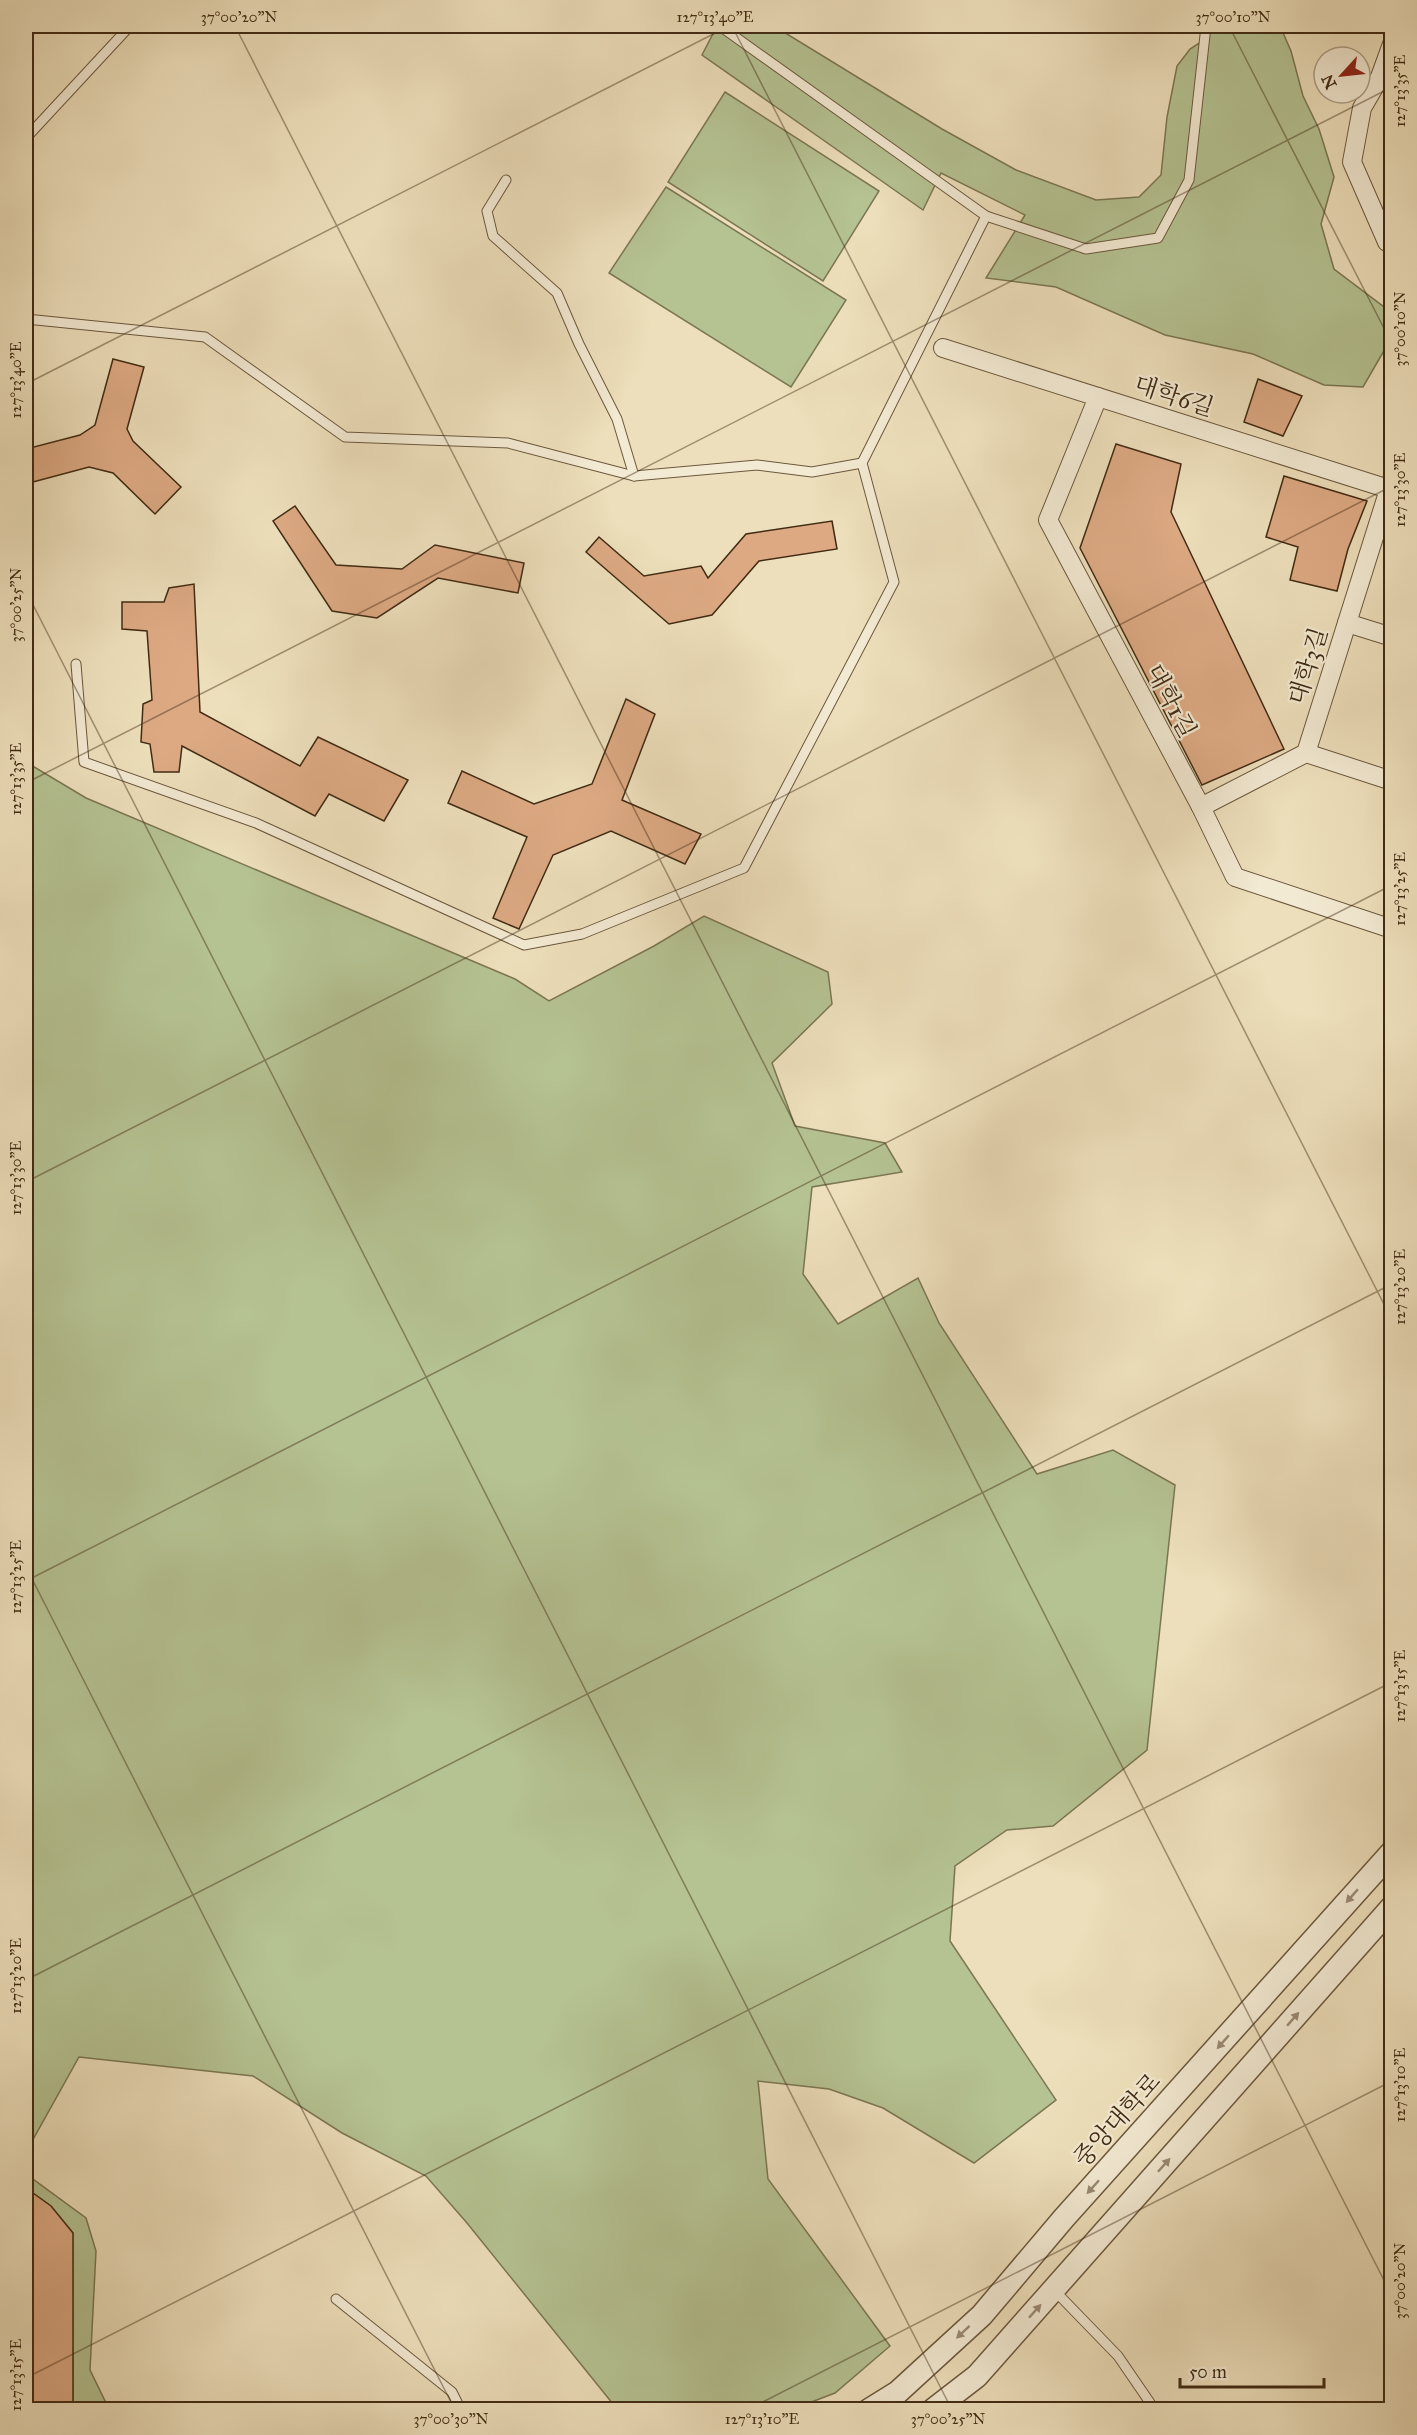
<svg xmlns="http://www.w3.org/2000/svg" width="1417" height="2435" viewBox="0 0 1417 2435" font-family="'IM FELL Great Primer','Noto Serif KR',serif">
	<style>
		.green { fill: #b5c292; stroke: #7b7652; stroke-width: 1.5 }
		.building { fill: #dca983; stroke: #412b13; stroke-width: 1.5 }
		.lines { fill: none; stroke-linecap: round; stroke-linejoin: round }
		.service-casing { stroke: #6c583d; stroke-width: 11 }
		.minor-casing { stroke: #6c583d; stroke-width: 20 }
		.tertiary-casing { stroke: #6c583d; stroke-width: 25 }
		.service { stroke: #f3ead3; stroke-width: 9 }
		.minor { stroke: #f3ead3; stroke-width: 18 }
		.tertiary { stroke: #f3ead3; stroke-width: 22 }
		.oneway { fill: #9a8a73 }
		.ticks { fill: none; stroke: #412b13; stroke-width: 1.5; stroke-opacity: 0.45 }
		.labels { text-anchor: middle; stroke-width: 4.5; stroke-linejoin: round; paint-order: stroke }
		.street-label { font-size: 24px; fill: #412b13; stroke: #f3ead3 }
		.neatline { fill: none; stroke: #412b13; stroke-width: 2 }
		.ticks-label { font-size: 15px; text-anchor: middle; fill: #412b13 }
	</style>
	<rect width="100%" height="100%" fill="#eddfbb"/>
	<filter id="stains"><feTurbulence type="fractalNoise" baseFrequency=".00333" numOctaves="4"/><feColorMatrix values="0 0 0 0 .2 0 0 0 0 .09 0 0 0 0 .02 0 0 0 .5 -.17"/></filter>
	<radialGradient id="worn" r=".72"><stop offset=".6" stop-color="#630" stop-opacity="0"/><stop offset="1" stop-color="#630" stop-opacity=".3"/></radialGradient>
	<g class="green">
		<path d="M717 26H774L942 129 1016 170 1096 200 1139 197 1161 175 1167 117 1177 66 1190 49 1204 40 1209 26H1280L1291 51 1303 96 1319 129 1334 177 1321 224 1334 269 1384 307 1385 349 1363 387 1324 385 1253 354 1165 335 1056 287 986 278 1025 215 941 173 923 210 702 55Z"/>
		<path d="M725 92 879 191 823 281 668 182Z"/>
		<path d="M666 187 846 300 791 387 609 273Z"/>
		<path d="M26 762 86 798 515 979 549 1001 654 946 704 916 828 972 832 1004 772 1063 795 1126 885 1143 902 1172 812 1187 803 1274 838 1324 918 1278 939 1323 1037 1474 1113 1450 1175 1485 1147 1750 1053 1826 1007 1830 955 1866 950 1941 1056 2100 974 2163 883 2108 829 2089 758 2081 768 2179 890 2346 835 2393 793 2409H617L467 2223 426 2176 342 2133 253 2076 79 2057 30 2145 33 2179 86 2218 96 2251 90 2370 109 2409H73V2233L51 2206 26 2188Z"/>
	</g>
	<g class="building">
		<path d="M113 359 144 367 127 429 133 441 181 487 155 514 113 473 89 467 29 483 26 472V449L80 435 95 425Z"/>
		<path d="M1258 379 1302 396 1283 436 1244 422Z"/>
		<path d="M1116 444 1181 464 1171 512 1284 749 1202 785 1080 548Z"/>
		<path d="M1284 476 1367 501 1348 549 1337 591 1290 580 1298 547 1266 537Z"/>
		<path d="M295 506 336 565 402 569 435 545 524 563 518 593 438 578 377 618 332 611 273 521Z"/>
		<path d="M832 521 837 549 759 561 712 615 669 624 586 552 599 537 644 576 701 566 708 578 746 534Z"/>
		<path d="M194 584 200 712 300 766 318 737 408 780 384 821 329 794 315 816 182 746 179 772H154L150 744 141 742 143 704 152 700 147 631 122 629V602H164L169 588Z"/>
		<path d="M626 699 655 714 622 800 701 834 685 864 611 831 553 855 519 929 493 918 527 837 448 803 462 771 534 804 592 784Z"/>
		<path d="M26 2188 51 2206 73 2233V2409H26Z"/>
	</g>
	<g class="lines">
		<g class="service-casing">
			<g id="service">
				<path d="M26 138 130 26"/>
				<path d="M506 180 487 211 493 236 557 293 579 344 617 419 634 476"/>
				<path d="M986 216 1086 249 1158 238 1189 180 1206 26"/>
				<path d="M26 319 205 337 345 437 508 443 634 476 757 465 812 472 862 463"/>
				<path d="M76 664 84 762 256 823 524 945 582 934 744 868 894 582 862 463 986 216 720 26"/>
				<path d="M1054 2290 1118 2356 1155 2410"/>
				<path d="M336 2299 452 2392 461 2410"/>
			</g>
		</g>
		<g class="minor-casing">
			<g id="minor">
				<path d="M1392 44 1380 77 1362 108 1352 162 1387 242 1392 243"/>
				<path d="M943 348 1392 490"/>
				<path d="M1098 397 1048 520 1201 807 1235 877 1392 929"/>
				<path d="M1347 623 1392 637"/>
				<path d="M1306 753 1392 781"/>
				<path d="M1201 807 1306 753 1392 480"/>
			</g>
		</g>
		<g class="tertiary-casing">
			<g id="tertiary">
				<path d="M869 2410 898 2392 982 2315 1064 2218 1392 1852"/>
				<path d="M933 2410 977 2376 1392 1907"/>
			</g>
		</g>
		<use href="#service" class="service"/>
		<use href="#minor" class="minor"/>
		<use href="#tertiary" class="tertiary"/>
	</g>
	<defs><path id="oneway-solid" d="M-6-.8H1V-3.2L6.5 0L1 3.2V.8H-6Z" transform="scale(1.5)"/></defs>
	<g class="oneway">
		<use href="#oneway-solid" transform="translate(1352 1896) rotate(131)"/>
		<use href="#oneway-solid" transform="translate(1293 2019) rotate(-49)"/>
		<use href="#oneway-solid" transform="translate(1223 2042) rotate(131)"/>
		<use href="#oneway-solid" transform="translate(1164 2165) rotate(-48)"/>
		<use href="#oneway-solid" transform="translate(1093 2187) rotate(132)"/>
		<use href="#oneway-solid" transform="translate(1035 2311) rotate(-48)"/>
		<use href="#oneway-solid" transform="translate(963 2332) rotate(137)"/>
	</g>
	<path class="ticks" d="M235 26 1392 2296M732 26 1392 1320M1229 26 1392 344M26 384 729 26M26 591 952 2410M26 783 1392 87M26 1182 1392 486M26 1567 455 2410M26 1581 1392 885M26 1980 1392 1284M26 2378 1392 1682M747 2410 1392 2081"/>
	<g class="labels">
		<g class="street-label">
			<text transform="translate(1174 396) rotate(18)" y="8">대학6길</text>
			<text transform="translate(1308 666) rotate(-73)" y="8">대학3길</text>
			<text transform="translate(1171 701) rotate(62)" y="8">대학1길</text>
			<text transform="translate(1117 2120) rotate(-48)" y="8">중앙대학로</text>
		</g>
	</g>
	<rect width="1417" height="2435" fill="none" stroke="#eddfbb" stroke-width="66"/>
	<g transform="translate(1342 75) rotate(243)"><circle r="28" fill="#f3ead3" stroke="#ac9e86" stroke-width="1.5"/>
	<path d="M0-4.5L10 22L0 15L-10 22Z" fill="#8f2418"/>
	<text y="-9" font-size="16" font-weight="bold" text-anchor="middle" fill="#412b13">N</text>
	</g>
	<path d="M1180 2378v9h144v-9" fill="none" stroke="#412b13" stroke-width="3"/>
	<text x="1189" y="2378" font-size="18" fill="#412b13" stroke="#f3ead3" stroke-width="4.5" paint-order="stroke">50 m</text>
	<rect x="33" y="33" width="1351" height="2369" class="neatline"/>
	<g class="ticks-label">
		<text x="239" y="22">37°00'20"N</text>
		<text x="715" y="22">127°13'40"E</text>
		<text x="1233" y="22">37°00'10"N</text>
		<text transform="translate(1400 91) rotate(-90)" y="5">127°13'35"E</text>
		<text transform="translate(1400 329) rotate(-90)" y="5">37°00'10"N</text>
		<text transform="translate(16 380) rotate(-90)" y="5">127°13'40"E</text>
		<text transform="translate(1400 490) rotate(-90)" y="5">127°13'30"E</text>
		<text transform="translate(16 605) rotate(-90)" y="5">37°00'25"N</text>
		<text transform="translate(16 779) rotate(-90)" y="5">127°13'35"E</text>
		<text transform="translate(1400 889) rotate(-90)" y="5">127°13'25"E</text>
		<text transform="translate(16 1178) rotate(-90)" y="5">127°13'30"E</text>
		<text transform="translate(1400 1287) rotate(-90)" y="5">127°13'20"E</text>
		<text transform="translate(16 1577) rotate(-90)" y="5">127°13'25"E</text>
		<text transform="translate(1400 1686) rotate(-90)" y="5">127°13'15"E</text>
		<text transform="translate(16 1976) rotate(-90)" y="5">127°13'20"E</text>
		<text transform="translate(1400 2085) rotate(-90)" y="5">127°13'10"E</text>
		<text transform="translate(1400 2281) rotate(-90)" y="5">37°00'20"N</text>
		<text transform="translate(16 2375) rotate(-90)" y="5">127°13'15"E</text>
		<text x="451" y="2424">37°00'30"N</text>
		<text x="762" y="2424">127°13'10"E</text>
		<text x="948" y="2424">37°00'25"N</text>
	</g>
	<rect width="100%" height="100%" filter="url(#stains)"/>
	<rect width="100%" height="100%" fill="url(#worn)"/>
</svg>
